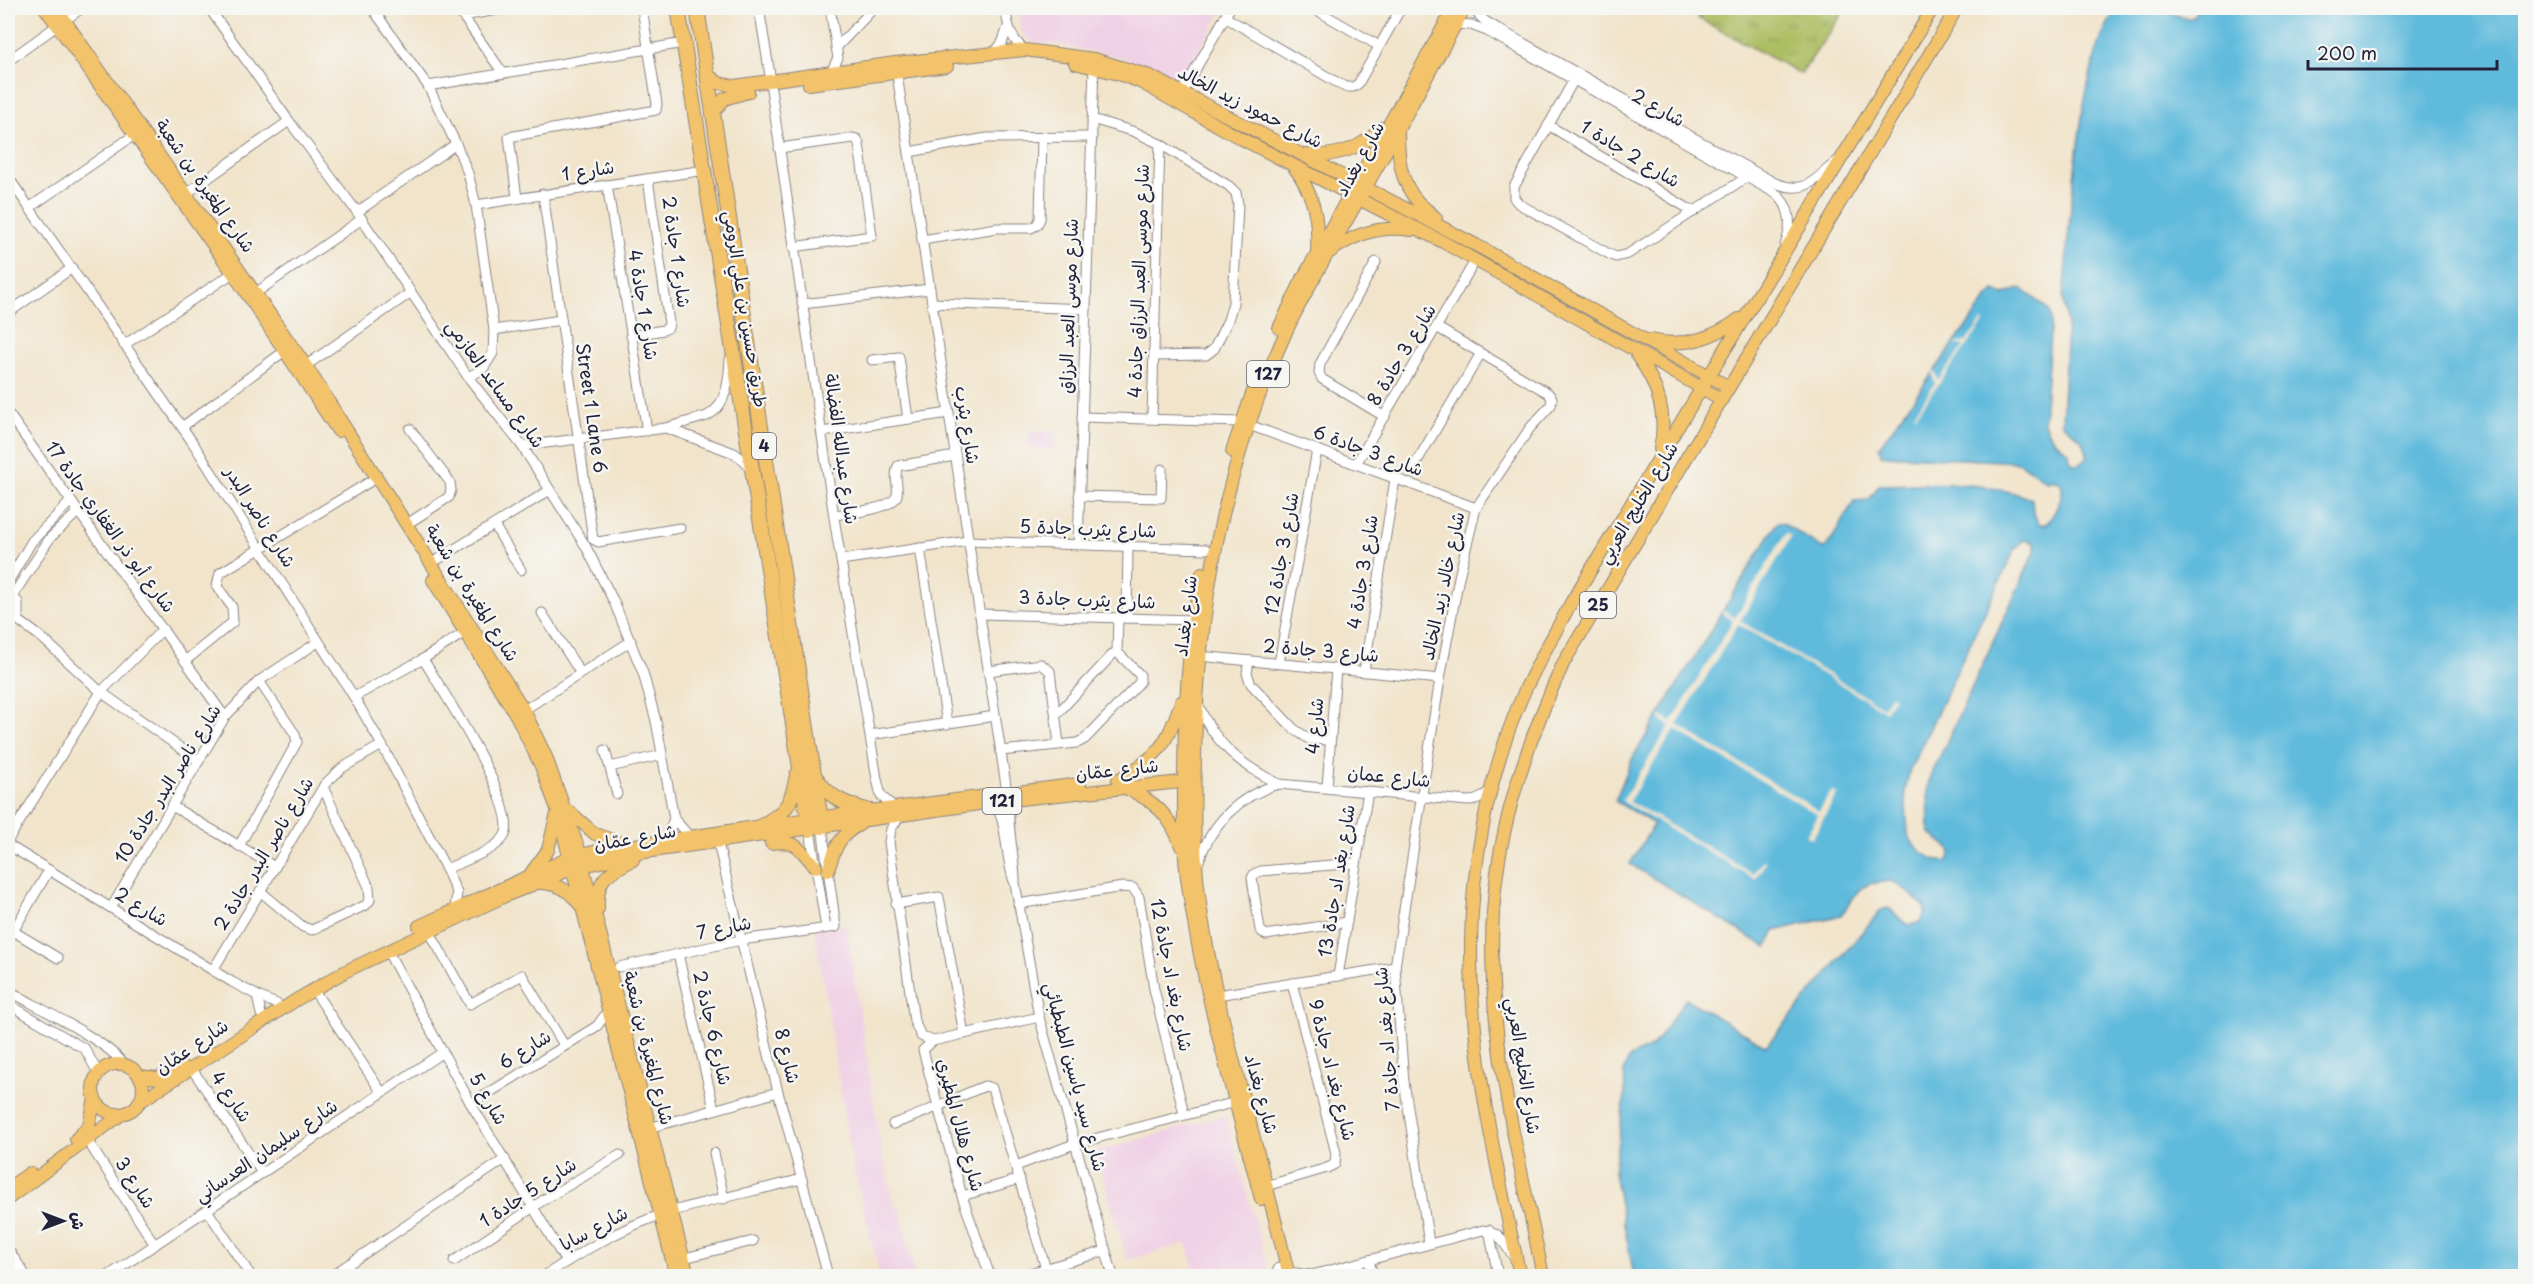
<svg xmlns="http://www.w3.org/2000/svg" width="2533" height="1284" viewBox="0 0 2533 1284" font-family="'Playpen Sans','Playpen Sans Arabic',sans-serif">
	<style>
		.built { fill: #f0d0e5 }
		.grass { fill: url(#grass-tufts); stroke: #68704e; stroke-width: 1.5 }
		.water { fill: #5ebadc; stroke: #406e8c; stroke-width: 1.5; fill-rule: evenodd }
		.pier { fill: #f1e4cb }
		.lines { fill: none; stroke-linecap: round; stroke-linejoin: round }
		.minor-casing { stroke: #8a8383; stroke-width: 11 }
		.major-casing { stroke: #8a8383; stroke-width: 14 }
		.highway-casing { stroke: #8a8383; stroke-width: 16 }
		.minor { stroke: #fff; stroke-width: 9 }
		.major { stroke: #f2c36a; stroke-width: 12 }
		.highway { stroke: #f2c36a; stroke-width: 14 }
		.labels { text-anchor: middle; stroke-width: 5; stroke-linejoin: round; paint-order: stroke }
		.shield { fill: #f6f6f2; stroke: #626272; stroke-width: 1.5 }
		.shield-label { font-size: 16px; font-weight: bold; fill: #22223b }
		.street-label { font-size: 18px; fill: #22223b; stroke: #f6f6f2 }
	</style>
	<defs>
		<pattern id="grass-tufts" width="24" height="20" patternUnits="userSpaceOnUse" patternTransform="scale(1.5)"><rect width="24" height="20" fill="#adbe62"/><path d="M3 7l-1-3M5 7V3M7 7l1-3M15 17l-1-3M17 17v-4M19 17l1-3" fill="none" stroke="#8c9a52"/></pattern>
	</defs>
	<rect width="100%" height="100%" fill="#f6f6f2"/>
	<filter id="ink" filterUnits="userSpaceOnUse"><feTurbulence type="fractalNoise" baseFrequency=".0167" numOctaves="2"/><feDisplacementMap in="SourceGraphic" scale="12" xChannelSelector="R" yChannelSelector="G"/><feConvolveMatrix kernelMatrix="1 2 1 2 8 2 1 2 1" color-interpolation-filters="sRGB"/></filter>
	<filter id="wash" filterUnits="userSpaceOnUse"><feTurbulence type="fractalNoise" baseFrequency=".008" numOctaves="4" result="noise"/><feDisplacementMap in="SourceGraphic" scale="24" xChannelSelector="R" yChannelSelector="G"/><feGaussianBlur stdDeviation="1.35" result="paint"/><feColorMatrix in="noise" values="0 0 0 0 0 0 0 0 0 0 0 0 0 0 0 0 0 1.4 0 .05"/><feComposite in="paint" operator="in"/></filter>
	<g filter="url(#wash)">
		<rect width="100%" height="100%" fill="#f1e4cb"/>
		<g class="built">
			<path d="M1018 8H1223L1184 77 1176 80 1127 59 1057 44 1033 43 1022 34Z"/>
			<path d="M1029 431 1055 432 1054 449 1028 448Z"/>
			<path d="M846 925 881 1149 895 1208H900L915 1276H880L851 1157 815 930Z"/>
			<path d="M1225 1115 1269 1272 1253 1276H1197L1187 1243 1127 1260 1096 1152Z"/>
		</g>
		<path class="grass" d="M1707 8H1846L1801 74 1698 18Z"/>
		<path class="water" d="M2120 8H2157L2188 19 2194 16 2197 8H2525V1276H1634L1614 1173 1625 1094 1624 1069 1630 1057 1653 1046 1686 999 1766 1046 1881 910 1888 908C1901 916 1904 932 1921 921L1925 913 1924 906 1899 885 1890 881 1869 884 1859 890 1841 915 1775 931 1766 947 1630 864 1654 824 1615 801 1633 757 1777 523H1783L1822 548 1828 546 1854 501 1869 500 1879 485C1934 484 1979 479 2032 499L2033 513 2039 524H2046C2057 514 2076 472 2046 481L2019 462 1884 455 1881 454 1879 447 1988 297 1994 291 2004 295 2021 288 2049 310 2051 317 2044 422C2048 437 2057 443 2069 452L2070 460 2074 464H2079L2087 458C2088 440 2075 434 2062 424L2067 322 2063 298C2069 239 2078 43 2120 8ZM2024 540 2030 541 2035 544V551L1931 776 1928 785 1929 831C1935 840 1947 842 1951 852L1948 861 1944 862C1928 858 1914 849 1908 834L1905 792 1909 772 2015 549Z"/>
		<g class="pier">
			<path d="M1982 321 1984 322 1916 415 1914 414 1935 384 1932 373 1934 370 1938 380 1964 346 1953 344 1966 342Z"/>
			<path d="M1786 533 1791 537 1740 621 1883 707 1891 695 1894 697 1885 711 1738 624 1677 725 1819 811 1832 791 1837 794 1812 839 1806 836 1818 815 1675 729 1629 801 1753 874 1763 860 1766 862 1755 879 1622 801 1670 726 1659 718 1660 716 1672 722 1733 621 1722 613 1724 611 1735 618Z"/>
		</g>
	</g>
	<g filter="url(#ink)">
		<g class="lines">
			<g class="minor-casing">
				<g id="minor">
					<path d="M209 8 289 121 357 212 468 377 522 446 585 545 614 602 643 673 656 721 674 819 690 837"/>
					<path d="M372 8 428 86 456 144 468 173 476 205 494 330 493 353 483 369 468 377"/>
					<path d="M457 8 503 73"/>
					<path d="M759 8 771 81"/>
					<path d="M830 8 838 58 831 72"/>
					<path d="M1005 8C1008 25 1010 39 1025 50"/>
					<path d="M1313 8 1379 46"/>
					<path d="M1471 8 1485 21 1507 34 1775 183C1807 195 1814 180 1837 161"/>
					<path d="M463 16 508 8"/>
					<path d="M1225 17 1345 87H1353L1358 84 1401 8"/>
					<path d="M65 20 82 8"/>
					<path d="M1456 24 1471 25 1487 31 1775 193C1792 206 1792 227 1785 245"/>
					<path d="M836 48 874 8"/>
					<path d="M994 53 1002 43 1008 27"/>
					<path d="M8 61 58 25"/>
					<path d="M896 68 1007 792"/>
					<path d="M1576 76 1514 187V198L1519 204 1609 254 1616 257 1628 254 1747 177"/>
					<path d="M428 86 684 43"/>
					<path d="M771 89 835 524 877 779 881 796 895 808"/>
					<path d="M1180 97 1230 8"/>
					<path d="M1092 119 1135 132 1160 144 1229 186 1236 193 1238 204 1233 303 1228 320 1214 349 1206 355 1154 356"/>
					<path d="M1548 125 1694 212"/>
					<path d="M779 148 853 138 857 139 859 144 872 236 793 247"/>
					<path d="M909 152 987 138 1092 137"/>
					<path d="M8 177 193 443 354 697 382 745 446 869 457 893 455 909"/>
					<path d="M607 185 647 431"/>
					<path d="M187 193 289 121"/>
					<path d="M543 194 593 539"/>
					<path d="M517 198 509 137 656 110 657 104 642 8"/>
					<path d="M476 205 705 170"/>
					<path d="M29 208 140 131"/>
					<path d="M357 212 456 144"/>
					<path d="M922 240 997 228H1031L1037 225 1040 219 1042 137"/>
					<path d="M1376 262 1320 364 1319 373 1322 379 1385 417"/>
					<path d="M257 292 362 219"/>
					<path d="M932 303 1086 309"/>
					<path d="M802 304 930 289"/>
					<path d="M8 313 72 268"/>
					<path d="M494 330 561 320"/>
					<path d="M631 336 663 330 668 328 669 323 648 179"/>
					<path d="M124 345 233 273"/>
					<path d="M872 360 899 357 908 419"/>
					<path d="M301 369 410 293"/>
					<path d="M8 413 225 717"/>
					<path d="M1082 417 1240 422"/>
					<path d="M1152 418 1160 144"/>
					<path d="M1249 425 1476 508"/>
					<path d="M182 427 286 350"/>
					<path d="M666 428 734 453 745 461 750 470"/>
					<path d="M822 432 949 413"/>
					<path d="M522 446 666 428 707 416C727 406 729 379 730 359"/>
					<path d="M1356 464 1475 261"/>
					<path d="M1413 468 1481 353"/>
					<path d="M1079 496 1161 498 1162 469"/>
					<path d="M834 515C848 513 893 510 897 495 899 485 893 476 898 466L955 456"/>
					<path d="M407 524 449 497 451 490 450 482 410 429"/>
					<path d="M494 525 521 570"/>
					<path d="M593 539 598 542 680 528"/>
					<path d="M1078 545 1094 67"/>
					<path d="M920 548 947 724"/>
					<path d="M841 560 968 541 1206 549"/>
					<path d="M432 563 550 490"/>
					<path d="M8 582 32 541 71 501"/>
					<path d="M12 596 18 602V620L41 637 101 692 199 761"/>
					<path d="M8 603 50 538 78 512"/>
					<path d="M542 613 580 672"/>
					<path d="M980 614 1194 620"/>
					<path d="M1127 618 1128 547"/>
					<path d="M1117 652 1118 618"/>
					<path d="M1199 656 1440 679"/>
					<path d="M423 659C441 688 519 807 505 835 498 850 461 862 446 869"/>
					<path d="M185 661 233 622 232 607 217 586 220 573 371 481"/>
					<path d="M1249 661 1247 673 1251 684 1294 729 1309 739 1330 740"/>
					<path d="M1279 663 1317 450"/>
					<path d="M988 671 1041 664 1050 671 1059 744"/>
					<path d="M1364 671 1395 479"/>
					<path d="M354 697 423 659 470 629"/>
					<path d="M1198 704C1215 745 1241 765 1279 784"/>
					<path d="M524 710 631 641"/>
					<path d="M1056 715 1113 654 1117 652"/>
					<path d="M870 735 995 716"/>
					<path d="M605 750 617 794"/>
					<path d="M1001 751 1077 743 1085 739 1140 682V675L1117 652"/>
					<path d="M610 767 662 755"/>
					<path d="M1327 787 1336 669"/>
					<path d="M1011 800C1004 814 1016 863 1015 883L1039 1017 1113 1276"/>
					<path d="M992 802C1008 814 1005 861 1014 881"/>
					<path d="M172 806 275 867"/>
					<path d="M899 817 891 829 889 842 914 1021 921 1036 933 1041"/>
					<path d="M810 830 826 928"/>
					<path d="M8 840 101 692 163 629"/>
					<path d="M665 841 674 819"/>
					<path d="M718 843 778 1092 828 1276"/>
					<path d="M8 845 232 982 262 998 277 1004"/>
					<path d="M239 846 297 742 295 734 259 681"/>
					<path d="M1198 863C1211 824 1239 795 1279 784L1468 801C1479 801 1484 796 1491 789"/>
					<path d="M260 891 303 927 312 930 366 905 370 900 369 887 323 787"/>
					<path d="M896 904 939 897 964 1034"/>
					<path d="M1018 904 1123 887 1133 888 1139 897 1154 989 1184 1114"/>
					<path d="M111 908 225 717 259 681 318 642"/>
					<path d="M1347 922 1266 935 1260 930 1252 878 1254 874 1261 871 1356 863"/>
					<path d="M13 931 58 958"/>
					<path d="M429 931 470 1004 522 975 564 1045"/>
					<path d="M8 940 49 870"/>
					<path d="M387 950 471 1104 566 1262"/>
					<path d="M678 954 714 1109"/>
					<path d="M619 967 741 940 836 927 822 827"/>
					<path d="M213 970 325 784 342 768 382 745"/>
					<path d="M1338 976 1368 791"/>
					<path d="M313 989 382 1093"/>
					<path d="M8 990C33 1005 111 1043 123 1064"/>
					<path d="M1217 995 1395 967"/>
					<path d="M257 996 261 1014"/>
					<path d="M8 1004 85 1049 98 1073"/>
					<path d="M192 1069 262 1173"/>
					<path d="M471 1104 597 1026 608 1011"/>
					<path d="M893 1124C925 1114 954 1098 985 1086L992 1088 1046 1269"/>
					<path d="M649 1128 778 1092"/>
					<path d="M87 1140 155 1245"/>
					<path d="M714 1153 724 1199"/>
					<path d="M1016 1166 1074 1144 1236 1102"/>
					<path d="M1266 1186 1327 1168 1335 1164 1336 1153 1292 983"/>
					<path d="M962 1196 1020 1179"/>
					<path d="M207 1210 251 1276"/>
					<path d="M1489 1230 1498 1276"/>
					<path d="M1429 1243 1404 1082 1395 967 1440 679 1459 577 1476 508 1530 428 1551 405 1552 398 1548 393 1438 328"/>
					<path d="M8 1249 26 1276"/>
					<path d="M684 1258 753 1241"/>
					<path d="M1369 1260 1373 1276"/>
					<path d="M454 1261 545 1199 620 1155"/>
					<path d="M1288 1272 1311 1275"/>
					<path d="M108 1276 443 1052"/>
					<path d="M331 1276 505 1159"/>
					<path d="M544 1276C581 1252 621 1228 663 1214 708 1200 756 1191 802 1179"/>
					<path d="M812 1276 827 1273"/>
					<path d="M990 1276 962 1196 923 1050 933 1041 1039 1017"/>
					<path d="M1020 1276 1105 1251"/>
					<path d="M1275 1276 1279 1268"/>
					<path d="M1308 1276 1483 1230 1498 1235 1514 1257"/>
				</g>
			</g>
			<g class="major-casing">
				<g id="major">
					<path d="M45 8 233 273 338 431"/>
					<path d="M56 8 306 366 524 710 546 757 578 847 688 1276"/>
					<path d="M1075 63 1119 74 1140 82 1238 137 1443 242 1721 399"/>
					<path d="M708 75 719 83 734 86 895 63 1025 50 1094 59 1150 76 1476 245 1729 387"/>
					<path d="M809 84 947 66"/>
					<path d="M714 112 724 99 748 92"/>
					<path d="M1398 131C1398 157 1400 182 1418 202 1424 208 1430 212 1436 218"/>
					<path d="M1307 155C1335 157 1361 149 1381 128"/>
					<path d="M1294 167C1313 193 1319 218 1317 249"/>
					<path d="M1330 252C1354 234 1381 225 1411 230"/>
					<path d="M1279 328 1302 280 1454 8"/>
					<path d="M1651 340C1683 348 1714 338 1739 319"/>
					<path d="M1637 356C1658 384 1668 414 1660 449"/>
					<path d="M1232 451 1259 374"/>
					<path d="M1202 573C1187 644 1184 717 1184 790 1184 821 1183 853 1188 885 1203 992 1234 1095 1261 1199"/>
					<path d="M433 580 516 715 541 766 557 809 676 1276"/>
					<path d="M1118 780C1160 754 1165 748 1181 702"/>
					<path d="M1125 788C1154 800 1171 816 1181 846"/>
					<path d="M570 812 595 834 624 844"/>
					<path d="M771 843C799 839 799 850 816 867"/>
					<path d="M828 871C834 850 839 835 859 825"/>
					<path d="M531 873 548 850 556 817"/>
					<path d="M540 883C559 884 569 890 580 905"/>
					<path d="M598 909C596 877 608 873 633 860"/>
					<path d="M419 926 571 857 602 850 808 819 1080 784"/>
					<circle cx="118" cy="1089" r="25"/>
					<path d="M139 1076 158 1078 182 1066"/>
					<path d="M138 1103 296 1000 346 971 505 896 574 868 645 852 992 802 1190 781"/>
					<path d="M76 1139 89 1126 95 1099"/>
					<path d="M8 1188 30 1173"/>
					<path d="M8 1199 122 1114"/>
					<path d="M1289 1276C1273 1209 1255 1142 1237 1074 1223 1020 1209 966 1201 910 1193 859 1194 807 1195 756 1198 603 1222 471 1286 332 1311 279 1342 229 1371 178 1403 122 1433 64 1465 8"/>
					<path d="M1520 1276C1498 1171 1471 1063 1471 954 1470 866 1489 771 1525 690 1539 660 1556 631 1572 601L1933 8"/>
					<path d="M1543 1276C1517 1144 1478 1008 1497 873 1507 799 1533 729 1564 662L1957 8"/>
				</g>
			</g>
			<g class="highway-casing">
				<g id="highway">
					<path d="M678 8 810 830"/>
					<path d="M697 8 822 827"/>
					<path d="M815 776C828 798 847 805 870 811"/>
					<path d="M759 827C786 813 792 804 797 775"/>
				</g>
			</g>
			<use href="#minor" class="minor"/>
			<use href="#major" class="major"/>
			<use href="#highway" class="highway"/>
		</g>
	</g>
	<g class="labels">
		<g class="shield">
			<rect x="1247" y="361" width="42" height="26" rx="4.5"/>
			<rect x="752" y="433" width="24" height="26" rx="4.5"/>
			<rect x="1580" y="592" width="36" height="26" rx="4.5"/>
			<rect x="982.5" y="788" width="39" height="26" rx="4.5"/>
		</g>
		<g class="shield-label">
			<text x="1268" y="380">127</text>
			<text x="764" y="452">4</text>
			<text x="1598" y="611">25</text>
			<text x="1002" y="807">121</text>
		</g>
		<g class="street-label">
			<text transform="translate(1250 107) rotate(27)" y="6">شارع حمود زيد الخالد</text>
			<text transform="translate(1658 108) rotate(29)" y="6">شارع 2</text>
			<text transform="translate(1630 154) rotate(31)" y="6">شارع 2 جادة 1</text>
			<text transform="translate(1360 159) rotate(-61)" y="6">شارع بغداد</text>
			<text transform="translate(588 171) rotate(-9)" y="6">شارع 1</text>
			<text transform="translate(205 186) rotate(55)" y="6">شارع المغيرة بن شعبة</text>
			<text transform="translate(676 252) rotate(82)" y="6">شارع 1 جادة 2</text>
			<text transform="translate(1139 281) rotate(-88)" y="6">شارع موسى العبد الرزاق جادة 4</text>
			<text transform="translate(643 305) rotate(81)" y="6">شارع 1 جادة 4</text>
			<text transform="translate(1069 306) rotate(-88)" y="6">شارع موسى العبد الرزاق</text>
			<text transform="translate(745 309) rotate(81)" y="6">طريق حسين بن علي الرومي</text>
			<text transform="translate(1402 355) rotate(-59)" y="6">شارع 3 جادة 8</text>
			<text transform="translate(495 384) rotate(54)" y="6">شارع مساعد العازمي</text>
			<text transform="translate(591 408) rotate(82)" y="6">Street 1 Lane 6</text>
			<text transform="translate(967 425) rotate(81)" y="6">شارع يثرب</text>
			<text transform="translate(841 449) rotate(82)" y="6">شارع عبدالله الفضالة</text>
			<text transform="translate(1368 451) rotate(20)" y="6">شارع 3 جادة 6</text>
			<text transform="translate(1638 503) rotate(-59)" y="6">شارع الخليج العربي</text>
			<text transform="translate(260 517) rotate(58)" y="6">شارع ناصر البدر</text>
			<text transform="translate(110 527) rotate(54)" y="6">شارع أبو ذر الغفاري جادة 17</text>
			<text transform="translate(1088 529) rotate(2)" y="6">شارع يثرب جادة 5</text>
			<text transform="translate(1282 554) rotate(-80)" y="6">شارع 3 جادة 12</text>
			<text transform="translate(1363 572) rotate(-81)" y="6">شارع 3 جادة 4</text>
			<text transform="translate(1443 586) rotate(-78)" y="6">شارع خالد زيد الخالد</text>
			<text transform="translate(472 593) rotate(58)" y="6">شارع المغيرة بن شعبة</text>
			<text transform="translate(1087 600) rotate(2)" y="6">شارع يثرب جادة 3</text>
			<text transform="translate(1186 616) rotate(-83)" y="6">شارع بغداد</text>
			<text transform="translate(1321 651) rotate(5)" y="6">شارع 3 جادة 2</text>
			<text transform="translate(1315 726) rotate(-85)" y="6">شارع 4</text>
			<text transform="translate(1117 770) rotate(-6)" y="6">شارع عمّان</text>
			<text transform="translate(1389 777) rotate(6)" y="6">شارع عمان</text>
			<text transform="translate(168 784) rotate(-58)" y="6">شارع ناصر البدر جادة 10</text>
			<text transform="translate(635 838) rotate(-10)" y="6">شارع عمّان</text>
			<text transform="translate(264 854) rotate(-59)" y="6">شارع ناصر البدر جادة 2</text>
			<text transform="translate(1337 881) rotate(-81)" y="6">شارع بغد اد جادة 13</text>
			<text transform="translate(141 907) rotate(31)" y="6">شارع 2</text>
			<text transform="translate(724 928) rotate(-11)" y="6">شارع 7</text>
			<text transform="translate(1171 975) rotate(79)" y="6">شارع بغد اد جادة 12</text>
			<text transform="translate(712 1028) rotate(77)" y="6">شارع 6 جادة 2</text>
			<text transform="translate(1387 1039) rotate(-95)" y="6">شارع بغد اد جادة 7</text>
			<text transform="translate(192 1047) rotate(-34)" y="6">شارع عمّان</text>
			<text transform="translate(648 1048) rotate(76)" y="6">شارع المغيرة بن شعبة</text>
			<text transform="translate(525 1050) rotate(-32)" y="6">شارع 6</text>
			<text transform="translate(787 1056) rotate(76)" y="6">شارع 8</text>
			<text transform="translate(1523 1066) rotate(81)" y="6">شارع الخليج العربي</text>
			<text transform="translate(1332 1070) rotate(76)" y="6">شارع بغد اد جادة 9</text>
			<text transform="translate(1075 1077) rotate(75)" y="6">شارع سيد ياسين الطبطبائي</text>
			<text transform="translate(1261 1094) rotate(75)" y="6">شارع بغداد</text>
			<text transform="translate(231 1097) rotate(56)" y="6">شارع 4</text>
			<text transform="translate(488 1099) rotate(60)" y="6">شارع 5</text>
			<text transform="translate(960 1125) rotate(75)" y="6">شارع هلال المطيري</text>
			<text transform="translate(266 1151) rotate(-34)" y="6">شارع سليمان العدساني</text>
			<text transform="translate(135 1183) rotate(57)" y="6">شارع 3</text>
			<text transform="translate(528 1193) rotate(-33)" y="6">شارع 5 جادة 1</text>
			<text transform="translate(594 1229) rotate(-28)" y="6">شارع سابا</text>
		</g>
	</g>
	<rect width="2533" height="1284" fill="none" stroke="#f6f6f2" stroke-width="30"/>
	<g transform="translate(63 1221) rotate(90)" stroke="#f6f6f2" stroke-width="4.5" paint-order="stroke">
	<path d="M0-4.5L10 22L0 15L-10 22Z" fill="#22223b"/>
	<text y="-9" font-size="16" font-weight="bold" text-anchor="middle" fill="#22223b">ش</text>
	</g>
	<path d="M2308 60v9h189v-9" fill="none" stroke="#22223b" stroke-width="3"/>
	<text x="2317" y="60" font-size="18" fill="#22223b" stroke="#f6f6f2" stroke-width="4.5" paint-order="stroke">200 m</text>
</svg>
